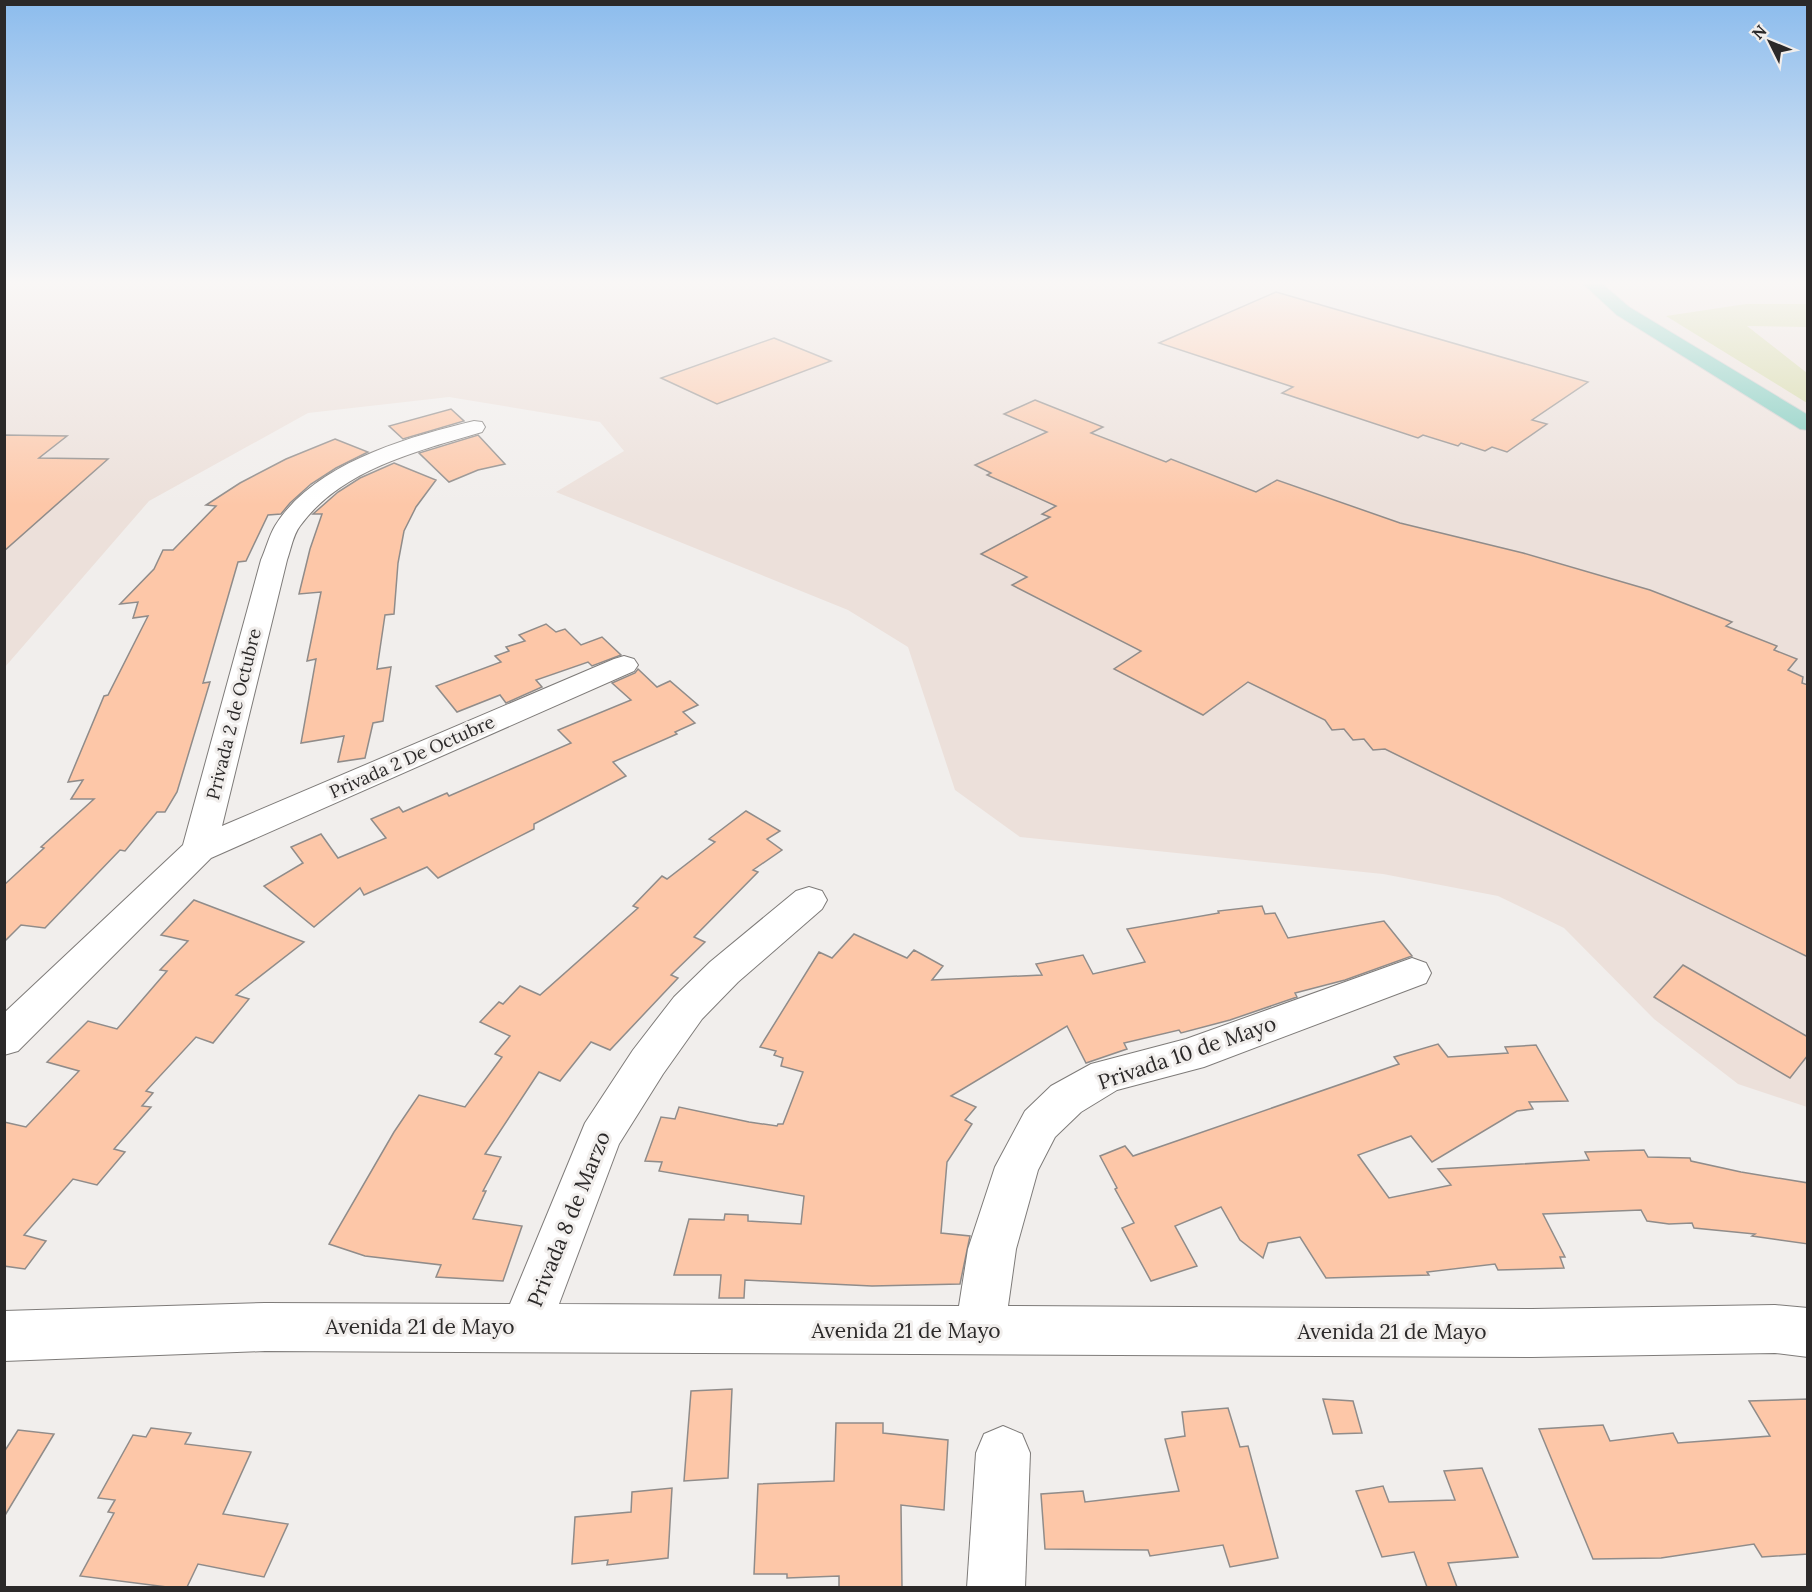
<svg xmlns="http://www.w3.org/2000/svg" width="1812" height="1592" viewBox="0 0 1812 1592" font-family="Lora,serif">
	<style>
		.built { fill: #ece0da }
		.green { fill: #d3d7a2 }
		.building { fill: #fdc7a8; stroke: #908c8a; stroke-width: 1.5 }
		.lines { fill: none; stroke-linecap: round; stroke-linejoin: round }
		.minor-casing { stroke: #7e7b79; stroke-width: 2 }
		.major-casing { stroke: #ccc; stroke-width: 2 }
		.minor { fill: #fff; fill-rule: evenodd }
		.major { fill: #7acabc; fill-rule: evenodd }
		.labels { text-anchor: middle; stroke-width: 6; stroke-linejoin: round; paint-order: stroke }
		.street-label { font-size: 18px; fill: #2b2929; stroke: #f1eeec }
		.near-street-label { font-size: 21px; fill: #2b2929; stroke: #f1eeec }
	</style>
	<rect width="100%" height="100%" fill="#f1eeec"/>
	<path class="built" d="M5 282H1807V1107L1738 1084 1654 1019 1564 928 1498 896 1383 874 1020 837 955 790 908 647 848 610 556 492 624 451 600 422 449 397 308 413 149 501 5 667Z"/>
	<path class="green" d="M1746 304H1807V327L1747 326 1807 373V403L1666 316Z"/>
	<g class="building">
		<path d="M1276 292 1588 382 1532 420 1547 424 1507 452 1492 447 1485 451 1461 443 1458 446 1423 435 1418 438 1282 393 1293 387 1159 343Z"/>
		<path d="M774 338 831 361 717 404 661 378Z"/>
		<path d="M1035 400 1103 427 1091 433 1166 462 1171 459 1256 492 1277 480 1400 523 1523 553 1650 590 1732 622 1726 626 1777 646 1774 650 1797 659 1788 670 1803 677 1802 683 1808 685V957L1385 749 1373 750 1364 739 1353 740 1344 729 1332 730 1325 720 1248 682 1203 715 1114 669 1141 651 1012 585 1027 577 981 554 1050 517 1042 514 1056 506 987 475 991 473 975 465 1047 432 1004 414Z"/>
		<path d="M451 409 464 421 403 439 389 426Z"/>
		<path d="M4 435 67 436 39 458 108 459 4 551Z"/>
		<path d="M478 435 505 464 478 470 449 482 419 453Z"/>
		<path d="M335 439 368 452 336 468 311 484 290 503 281 514 268 515 246 561 238 562 203 683 210 682 177 792 165 812H157L125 851 120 850 45 928 21 925 4 942V885L44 848 41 847 94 799H71L83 780 68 782 104 696 108 695 148 616 133 618 138 602 120 604 154 569 163 550H173L216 506 206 505 240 483 286 459Z"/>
		<path d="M394 463 436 480 416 507 404 531 398 563 394 614 385 615 377 669 391 667 383 721 373 723 365 758 338 762 344 736 301 743 316 659 307 661 321 592 299 594 310 549 322 514H313L338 492 360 478Z"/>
		<path d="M546 624 556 632 565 629 581 645 602 637 621 655 592 666 588 662 536 680 542 687 506 703 500 695 457 712 436 686 501 662 495 656 509 651 506 647 525 641 519 635Z"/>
		<path d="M638 669 657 687 670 681 698 705 683 712 695 723 675 732 677 734 613 762 626 776 534 824V829L438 878 427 867 364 895 360 888 314 927 264 886 303 863 291 847 321 834 338 858 386 838 371 819 399 807 403 812 447 793 449 796 571 743 558 730 631 700 612 683 635 673Z"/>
		<path d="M746 811 780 831 767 839 782 850 753 870 758 872 694 937 705 942 671 975 678 978 610 1050 591 1042 560 1081 539 1072 485 1154 501 1157 483 1191H486L473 1219 522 1226 503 1281 436 1277 441 1265 365 1256 329 1244 394 1132 419 1095 465 1107 502 1057 495 1054 510 1036 480 1022 499 1002 503 1004 520 986 540 995 638 908 633 906 662 876 667 879 715 842 709 839Z"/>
		<path d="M194 900 304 942 236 995 249 999 213 1043 196 1037 146 1091 153 1093 142 1106 151 1107 114 1149 125 1152 97 1185 73 1179 24 1235 46 1241 25 1269 4 1266V1122L26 1127 79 1071 47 1062 88 1021 117 1029 167 971 160 970 188 941 161 935Z"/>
		<path d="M1262 906 1265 914 1275 913 1288 938 1384 921 1412 956 1345 980 1295 993 1297 997 1230 1020 1181 1033 1179 1030 1124 1043 1127 1049 1086 1063 1067 1026 951 1096 976 1107 965 1120 972 1124 947 1162 941 1233 970 1236 960 1284 872 1286 745 1280 744 1298H719L721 1275H674L689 1219 724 1220 725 1214 748 1215V1221L801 1224 804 1196 659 1171 662 1162 645 1161 661 1117 675 1119 679 1107 749 1122 777 1126 778 1124H783L803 1072 781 1066 783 1058 774 1055 776 1051 760 1047 819 952 832 958 854 934 907 958 914 950 943 966 932 980 1042 975 1036 964 1083 955 1093 974 1145 962 1127 929 1219 913 1218 911Z"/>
		<path d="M1683 965 1808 1037V1055L1790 1078 1654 997Z"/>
		<path d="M1438 1044 1448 1057 1508 1053 1505 1047 1536 1045 1568 1101 1529 1102 1533 1109 1517 1111 1432 1162 1411 1136 1358 1155 1389 1198 1451 1185 1438 1169 1589 1160 1585 1152 1644 1150 1648 1157 1690 1158 1691 1161 1741 1172 1808 1183V1244L1752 1236 1755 1234 1694 1228 1692 1223 1669 1224 1647 1221 1641 1210 1543 1214 1565 1257H1560L1564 1268 1498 1270 1495 1264 1427 1272 1429 1275 1326 1278 1300 1237 1268 1243 1263 1258 1240 1240 1221 1207 1175 1226 1197 1266 1151 1281 1122 1228 1134 1223 1115 1189 1117 1188 1100 1156 1125 1146 1133 1156 1399 1064 1394 1057Z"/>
		<path d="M732 1389 728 1478 684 1481 691 1391Z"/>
		<path d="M1323 1399 1353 1401 1362 1433 1333 1434Z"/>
		<path d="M1808 1399V1554L1762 1557 1754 1544 1661 1558 1593 1559 1539 1429 1603 1425 1610 1441 1673 1433 1678 1443 1770 1436 1749 1401Z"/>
		<path d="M1228 1408 1240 1447 1248 1446 1278 1558 1230 1567 1223 1545 1150 1556 1148 1550 1045 1549 1041 1494 1083 1491 1085 1502 1179 1491 1165 1439 1185 1436 1182 1412Z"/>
		<path d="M836 1423H883V1433L948 1440 944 1510 901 1505 902 1587H839V1576L787 1578V1574H754L758 1484 834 1481Z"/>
		<path d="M151 1428 191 1433 185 1444 251 1452 223 1514 288 1524 264 1577 198 1564 187 1587H167L80 1576 114 1513 108 1512 115 1500 98 1498 133 1435 146 1437Z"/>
		<path d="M18 1430 54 1434 4 1517V1452Z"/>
		<path d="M1482 1468 1518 1557 1448 1563 1457 1587H1427L1414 1552 1382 1557 1356 1491 1383 1486 1389 1502 1455 1500 1444 1471Z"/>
		<path d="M672 1488 668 1558 607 1565 608 1560 572 1564 575 1517 631 1512 632 1492Z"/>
	</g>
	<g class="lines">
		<g class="minor-casing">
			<g id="minor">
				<path d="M474 421 482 422 485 427 482 432C418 451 341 469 300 526 293 535 291 549 287 560L222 826 614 659 624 656 634 659 638 665 634 671 211 858 18 1051 4 1055V1013L183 845 261 560C266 549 269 536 275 526 313 464 407 437 474 421Z"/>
				<path d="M809 887 822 891 827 900 822 909 738 982 702 1019 663 1074 619 1144 559 1304 959 1306 968 1249 995 1167 1025 1111 1051 1086 1091 1064 1186 1039 1412 958 1426 963 1431 973 1426 983 1204 1067 1117 1090 1081 1112 1055 1137 1038 1170 1016 1249 1008 1306 1532 1309 1775 1305 1808 1308V1357L1775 1353 1532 1357 265 1351 4 1361V1311L265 1303 510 1304 585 1123 633 1050 674 997 710 962 796 891Z"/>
				<path d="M1003 1426 1022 1434 1030 1453 1025 1588H967L976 1453 984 1434Z"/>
			</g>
		</g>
		<g class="major-casing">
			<path id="major" d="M1581 282H1600L1629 307 1808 415V430L1800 429 1617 315Z"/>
		</g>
		<use href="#minor" class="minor"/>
		<use href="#major" class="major"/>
	</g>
	<linearGradient id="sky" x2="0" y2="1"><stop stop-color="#8cbced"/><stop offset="0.56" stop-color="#f9f7f6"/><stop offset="1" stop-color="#f9f7f6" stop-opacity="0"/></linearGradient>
	<rect width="1812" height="505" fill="url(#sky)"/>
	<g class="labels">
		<g class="street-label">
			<text transform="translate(234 714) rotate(-76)" y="6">Privada 2 de Octubre</text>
			<text transform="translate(412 757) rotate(-24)" y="6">Privada 2 De Octubre</text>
		</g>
		<g class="near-street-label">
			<text transform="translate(1187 1053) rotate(-19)" y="7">Privada 10 de Mayo</text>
			<text transform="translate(569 1219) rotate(-68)" y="7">Privada 8 de Marzo</text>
			<text x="420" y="1334">Avenida 21 de Mayo</text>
			<text x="906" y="1338">Avenida 21 de Mayo</text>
			<text x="1392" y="1339">Avenida 21 de Mayo</text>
		</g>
	</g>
	<rect width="1812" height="1592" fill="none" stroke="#2b2929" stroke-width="12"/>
	<g transform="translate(1770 42) rotate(313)" stroke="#f1eeec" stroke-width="4.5" paint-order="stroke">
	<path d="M0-4.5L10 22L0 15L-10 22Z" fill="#2b2929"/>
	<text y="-9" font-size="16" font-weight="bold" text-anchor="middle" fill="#2b2929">N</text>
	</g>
</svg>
